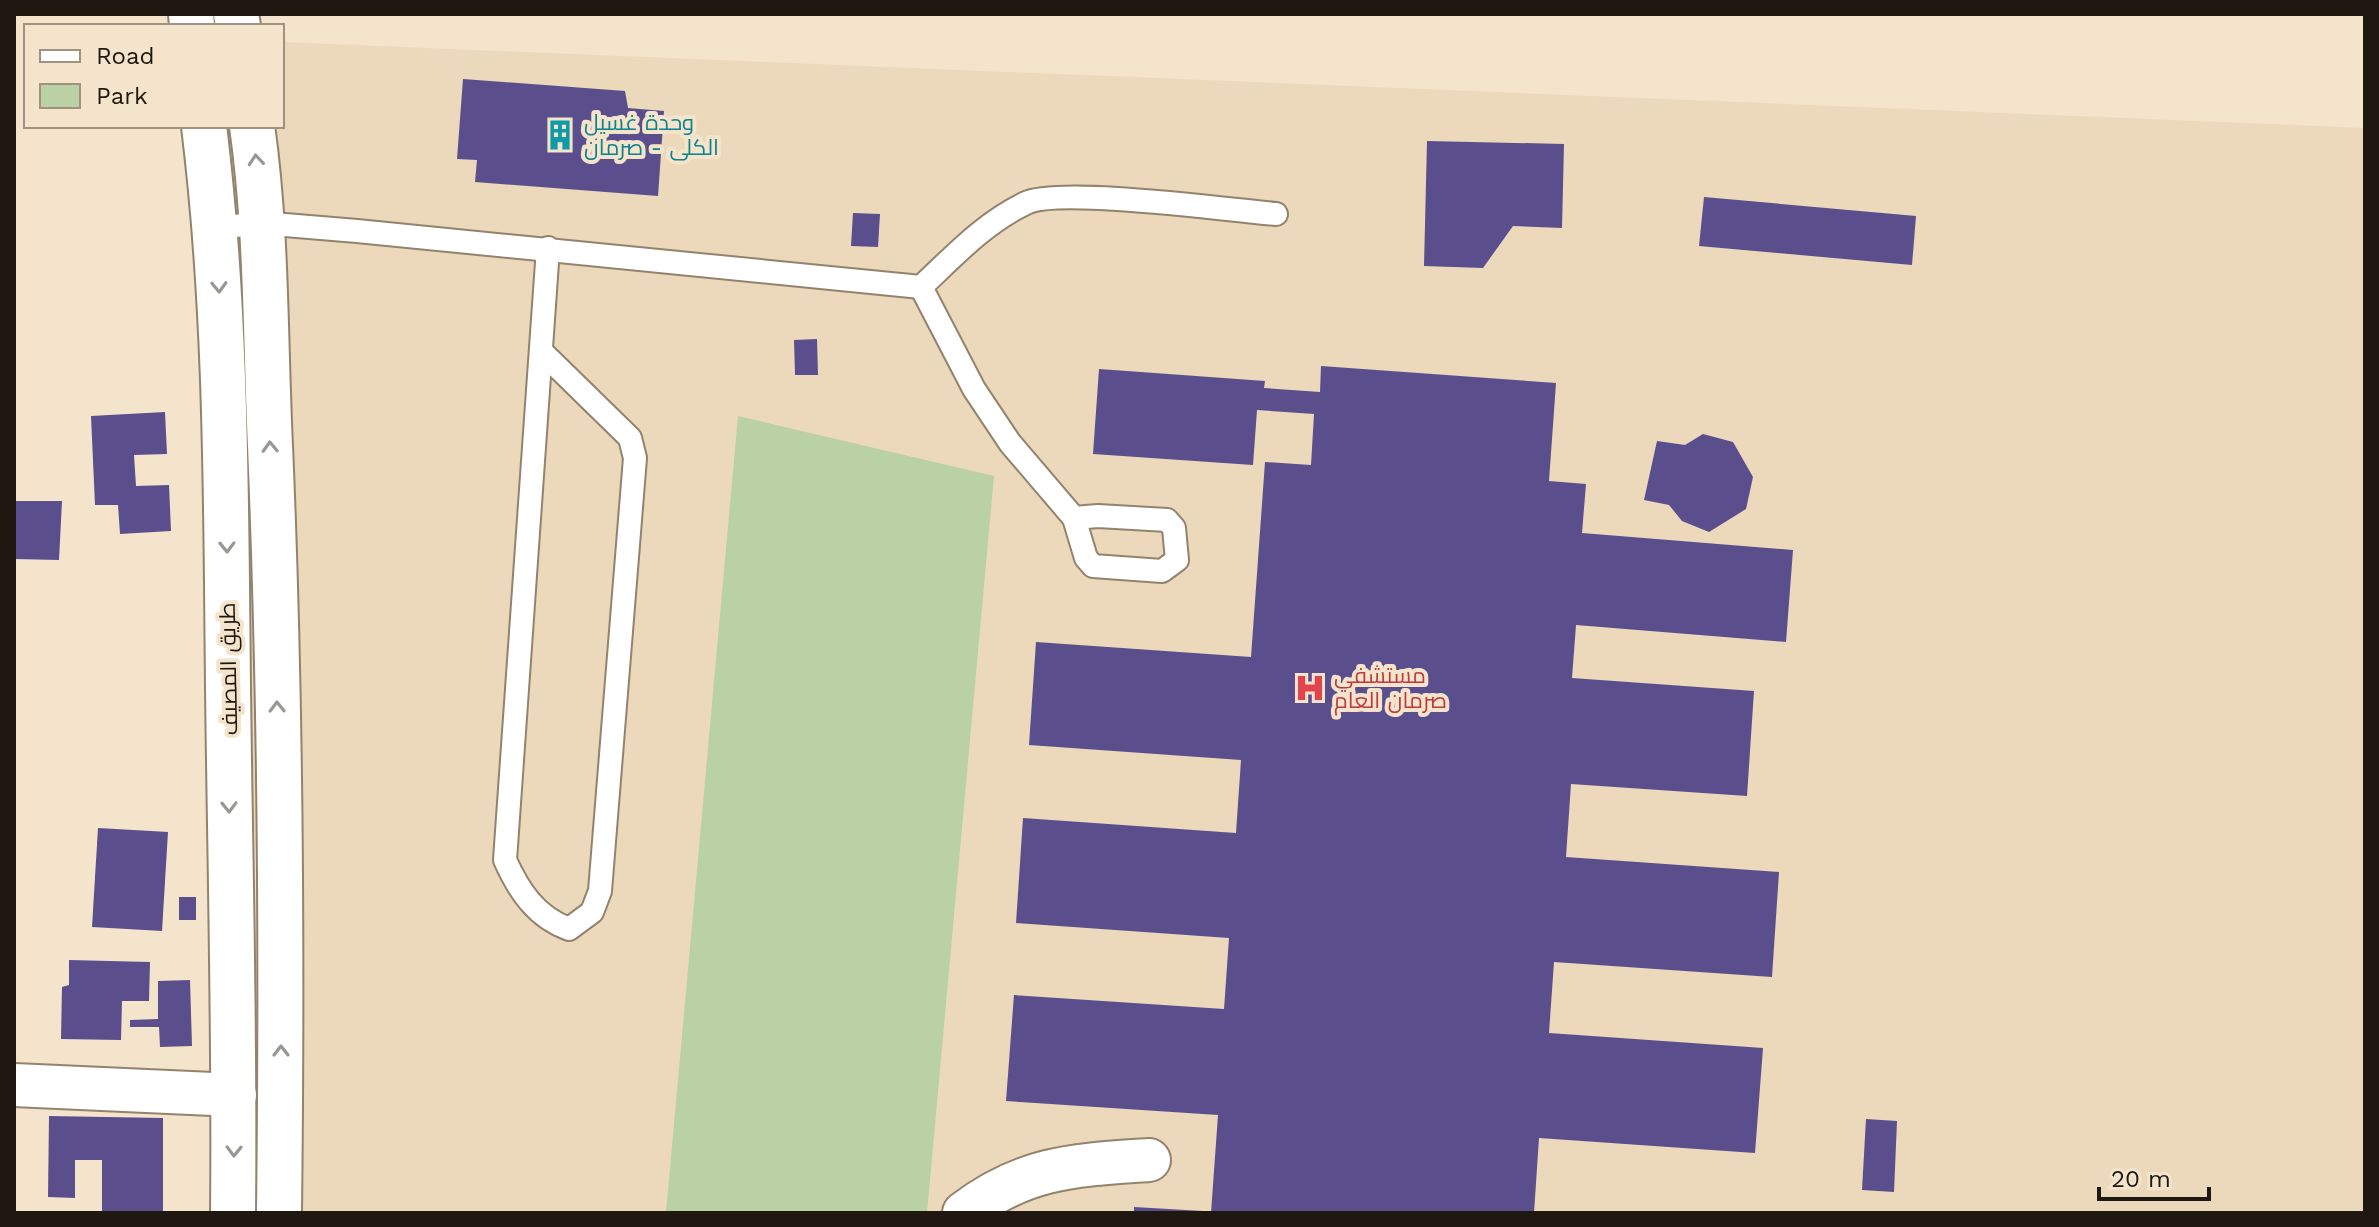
<svg xmlns="http://www.w3.org/2000/svg" width="2379" height="1227" viewBox="0 0 2379 1227" font-family="'Work Sans',Cairo,sans-serif">
	<style>
		.built { fill: #ecd8ba }
		.green { fill: #b9d1a5 }
		.building { fill: #5b4e8d }
		.lines { fill: none; stroke-linecap: round; stroke-linejoin: round }
		.service-casing { stroke: #92836e; stroke-width: 26 }
		.minor-casing { stroke: #92836e; stroke-width: 46 }
		.primary-casing { stroke: #92836e; stroke-width: 48 }
		.service { stroke: #fff; stroke-width: 22 }
		.minor { stroke: #fff; stroke-width: 42 }
		.primary { stroke: #fff; stroke-width: 44 }
		.oneway { stroke: #9a9793 }
		.labels { text-anchor: middle; stroke-width: 8; stroke-linejoin: round; paint-order: stroke }
		.culture-label { font-size: 22px; fill: #0d838f; stroke: #f4e4cc; text-anchor: start }
		.street-label { font-size: 22px; fill: #1e1810; stroke: #f4e4cc }
		.health-label { font-size: 22px; fill: #be3a42; stroke: #f4e4cc; text-anchor: start }
	</style>
	<rect width="100%" height="100%" fill="#f4e4cc"/>
	<path class="built" d="M282 42 2365 128V1213H284L200 126H282Z"/>
	<path class="green" d="M738 416 994 476 927 1213H666Z"/>
	<g class="building">
		<path d="M463 79 625 91 628 108 664 111 658 196 475 182 477 160 457 159Z"/>
		<path d="M1427 141 1564 144 1562 228 1513 226 1483 268 1424 266Z"/>
		<path d="M1704 197 1916 216 1912 265 1699 246Z"/>
		<path d="M853 213 880 214 878 247 851 246Z"/>
		<path d="M817 339 818 375H795L794 340Z"/>
		<path d="M1321 366 1556 383 1549 481 1586 484 1582 533 1793 550 1786 642 1576 625 1572 678 1754 691 1747 796 1571 784 1566 857 1779 872 1772 977 1554 962 1549 1033 1763 1048 1755 1153 1539 1138 1534 1213H1211L1218 1115 1006 1101 1014 995 1224 1009 1229 938 1016 923 1023 818 1236 833 1241 760 1029 745 1036 642 1251 657 1265 462 1311 465 1314 414 1257 410 1253 465 1093 454 1099 369 1265 381 1264 388 1320 392Z"/>
		<path d="M165 412 167 454 134 455 136 486 169 485 171 531 120 534 118 505H95L91 416Z"/>
		<path d="M1703 434 1733 442 1753 477 1746 509 1709 532 1682 521 1669 505 1644 500 1657 441 1685 445Z"/>
		<path d="M14 501H62L59 560 14 559Z"/>
		<path d="M98 828 168 832 162 931 92 927Z"/>
		<rect x="179" y="897" width="17" height="23"/>
		<path d="M69 960 150 962 149 1001H122L121 1040 61 1039 62 987 69 985Z"/>
		<path d="M190 980 192 1046 160 1047 159 1027H130V1020L158 1019V981Z"/>
		<path d="M49 1116 163 1118V1213H102V1160H75V1198L48 1197Z"/>
		<path d="M1866 1119 1897 1121 1894 1192 1862 1190Z"/>
		<path d="M1134 1207 1203 1211V1213H1134Z"/>
	</g>
	<g class="lines">
		<g class="service-casing">
			<g id="service">
				<path d="M217 228 261 223 357 231 921 287C954 256 984 223 1026 203 1059 187 1230 210 1276 214"/>
				<path d="M921 287 974 389 1010 443 1074 518 1086 558 1093 566 1162 571 1177 560 1174 528 1167 520 1098 516 1074 518"/>
				<path d="M541 351 630 438 635 458 600 891 592 912 569 929C536 917 519 891 505 860L548 248"/>
			</g>
		</g>
		<g class="minor-casing">
			<g id="minor">
				<path d="M14 1085 235 1095"/>
				<path d="M964 1213C1025 1166 1077 1165 1149 1160"/>
			</g>
		</g>
		<g class="primary-casing">
			<g id="primary">
				<path d="M191 14 192 26"/>
				<path d="M236 14 238 26"/>
				<path d="M204 126C227 312 226 500 228 687 230 862 235 1038 233 1213"/>
				<path d="M252 126C267 231 265 340 270 446 281 701 282 957 279 1213"/>
			</g>
		</g>
		<use href="#service" class="service"/>
		<use href="#minor" class="minor"/>
		<use href="#primary" class="primary"/>
	</g>
	<defs><path id="oneway-chevron" d="M-2-3.5L2.5 0L-2 3.5" fill="none" stroke-width="1.6" stroke-linecap="round" stroke-linejoin="round" transform="scale(2)"/></defs>
	<g class="oneway">
		<use href="#oneway-chevron" transform="translate(256 160) rotate(-95)"/>
		<use href="#oneway-chevron" transform="translate(219 287) rotate(88)"/>
		<use href="#oneway-chevron" transform="translate(270 447) rotate(-92)"/>
		<use href="#oneway-chevron" transform="translate(227 547) rotate(89)"/>
		<use href="#oneway-chevron" transform="translate(277 707) rotate(-91)"/>
		<use href="#oneway-chevron" transform="translate(229 807) rotate(89)"/>
		<use href="#oneway-chevron" transform="translate(281 1051) rotate(-90)"/>
		<use href="#oneway-chevron" transform="translate(234 1151) rotate(91)"/>
	</g>
	<defs>
		<g id="building-bare" transform="scale(2.4)"><path d="M-4-6H4V6H1V3H-1V6H-4ZM-2.5-4.3h1.7v1.8h-1.7ZM.8-4.3h1.7v1.8H.8ZM-2.5-1h1.7V.8h-1.7ZM.8-1h1.7V.8H.8Z" fill="#0f9aa8" stroke="#f4e4cc" stroke-width="2.5" paint-order="stroke"/></g>
		<g id="hospital-bare" transform="scale(2.4)"><path d="M-5-5h3v3.5h4V-5h3V5h-3V1.5h-4V5h-3Z" fill="#e0444e" stroke="#f4e4cc" stroke-width="2.5" paint-order="stroke"/></g>
	</defs>
	<g fill-rule="evenodd">
		<use href="#building-bare" x="560" y="135"/>
		<use href="#hospital-bare" x="1310" y="688"/>
	</g>
	<g class="labels">
		<g class="culture-label">
			<text x="584" y="130">وحدة غسيل<tspan x="584" dy="25">الكلى - صرمان</tspan></text>
		</g>
		<g class="street-label">
			<text transform="translate(228 669) rotate(-91)" y="8">طريق المصيف</text>
		</g>
		<g class="health-label">
			<text x="1334" y="683">مستشفي<tspan x="1334" dy="25">صرمان العام</tspan></text>
		</g>
	</g>
	<rect width="2379" height="1227" fill="none" stroke="#1e1810" stroke-width="32"/>
	<rect x="24" y="24" width="260" height="104" fill="#f4e4cc" stroke="#9e9281" stroke-width="2"/>
	<rect x="40" y="50" width="40" height="12" fill="#ffffff" stroke="#9e9281" stroke-width="2"/>
	<text x="96" y="64" font-size="24" fill="#1e1810">Road</text>
	<rect x="40" y="84" width="40" height="24" fill="#b9d1a5" stroke="#9e9281" stroke-width="2"/>
	<text x="96" y="104" font-size="24" fill="#1e1810">Park</text>
	<path d="M2099 1187v12h110v-12" fill="none" stroke="#1e1810" stroke-width="4"/>
	<text x="2111" y="1187" font-size="24" fill="#1e1810" stroke="#f4e4cc" stroke-width="6" paint-order="stroke">20 m</text>
</svg>
